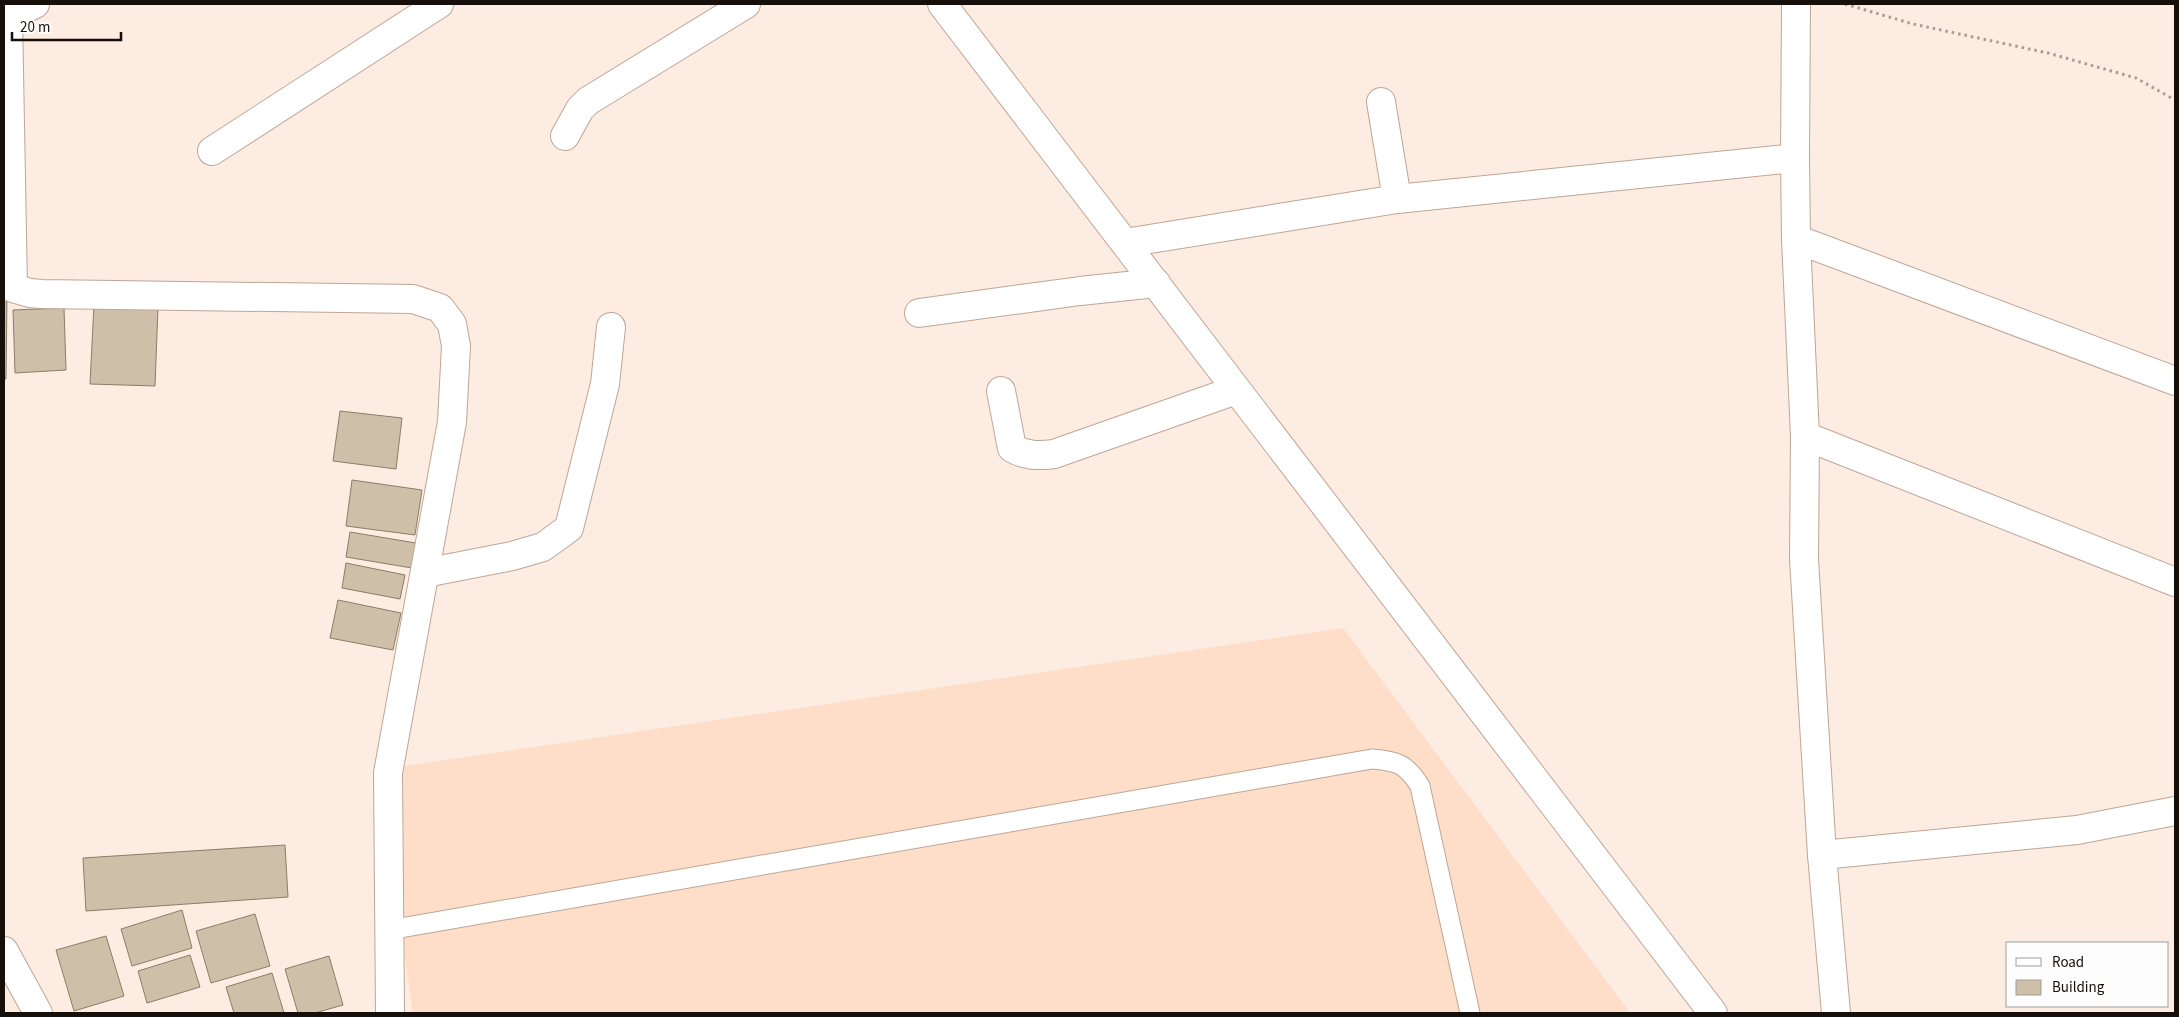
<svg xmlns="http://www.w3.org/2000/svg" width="2179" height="1017" viewBox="0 0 2179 1017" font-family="'Source Sans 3',sans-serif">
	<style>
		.built { fill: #fedec8 }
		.building { fill: #cebfa8; stroke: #8b7d68 }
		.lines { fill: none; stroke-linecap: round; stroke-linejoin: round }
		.service-casing { stroke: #bea696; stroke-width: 21 }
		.minor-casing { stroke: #bea696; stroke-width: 30 }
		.path { stroke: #a99c94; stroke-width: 3; stroke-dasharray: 2.5 4; stroke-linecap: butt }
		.service { stroke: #fff; stroke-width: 19 }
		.minor { stroke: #fff; stroke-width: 28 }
	</style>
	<rect width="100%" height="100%" fill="#fcece2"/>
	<path class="built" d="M1343 628 1630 1013H413L377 770Z"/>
	<g class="building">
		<path d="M4 294H7L6 379H4Z"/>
		<path d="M94 304 158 307 155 386 90 384Z"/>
		<path d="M64 308 66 370 15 373 13 310Z"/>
		<path d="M340 411 402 418 396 469 333 461Z"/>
		<path d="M352 480 422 490 415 535 346 526Z"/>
		<path d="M350 532 416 543 412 568 346 557Z"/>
		<path d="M346 563 405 575 400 599 342 588Z"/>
		<path d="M338 600 401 613 393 650 330 638Z"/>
		<path d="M285 845 288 897 86 911 83 858Z"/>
		<path d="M182 910 192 948 132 966 121 929Z"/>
		<path d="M255 914 270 966 211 983 196 931Z"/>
		<path d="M106 936 124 996 74 1011 56 950Z"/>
		<path d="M190 955 200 987 147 1003 138 971Z"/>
		<path d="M329 956 343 1005 315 1013H298L285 969Z"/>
		<path d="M272 973 284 1013H234L226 987Z"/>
	</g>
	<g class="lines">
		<g class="service-casing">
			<path id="service" d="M389 930 1372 759C1398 761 1406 764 1420 786L1470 1013"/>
		</g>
		<g class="minor-casing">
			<g id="minor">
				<path d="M35 4 8 16 13 288 30 293 42 294 413 299 440 308 452 324 456 346 452 422 388 773 390 1013"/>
				<path d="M942 4 1713 1013"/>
				<path d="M1796 4 1795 158 1796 239 1805 436 1804 559 1822 855 1836 1013"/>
				<path d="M1381 102 1397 199"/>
				<path d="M565 136 580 109 588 101 746 4"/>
				<path d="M212 151 439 4"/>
				<path d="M1796 239 2175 381"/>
				<path d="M1125 243 1397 199 1795 158"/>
				<path d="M919 313 1080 291 1156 283"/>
				<path d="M1001 391 1012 448C1026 456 1038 456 1054 454L1236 390"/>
				<path d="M1805 436 2175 582"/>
				<path d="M425 573 512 556 543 547 569 528 605 384 611 327"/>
				<path d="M1822 855 2077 830 2175 811"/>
				<path d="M4 951 38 1013"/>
			</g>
		</g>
		<path class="path" d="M1845 4 1913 24 2048 53 2136 78 2175 100"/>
		<use href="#service" class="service"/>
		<use href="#minor" class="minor"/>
	</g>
	<rect width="2179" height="1017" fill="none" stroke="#170f0a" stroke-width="10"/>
	<rect x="2006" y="942" width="162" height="65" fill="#fdfdfd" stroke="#a19e9c"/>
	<rect x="2016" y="958" width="25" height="8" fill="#ffffff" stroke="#a19e9c"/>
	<text x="2052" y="967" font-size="15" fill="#170f0a">Road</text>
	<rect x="2016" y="980" width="25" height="15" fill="#cebfa8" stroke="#a19e9c"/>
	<text x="2052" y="992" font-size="15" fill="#170f0a">Building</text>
	<path d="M12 32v8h109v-8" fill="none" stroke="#170f0a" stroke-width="2.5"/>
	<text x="20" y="32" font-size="15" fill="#170f0a" stroke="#fdfdfd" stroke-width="4" paint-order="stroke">20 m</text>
</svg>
